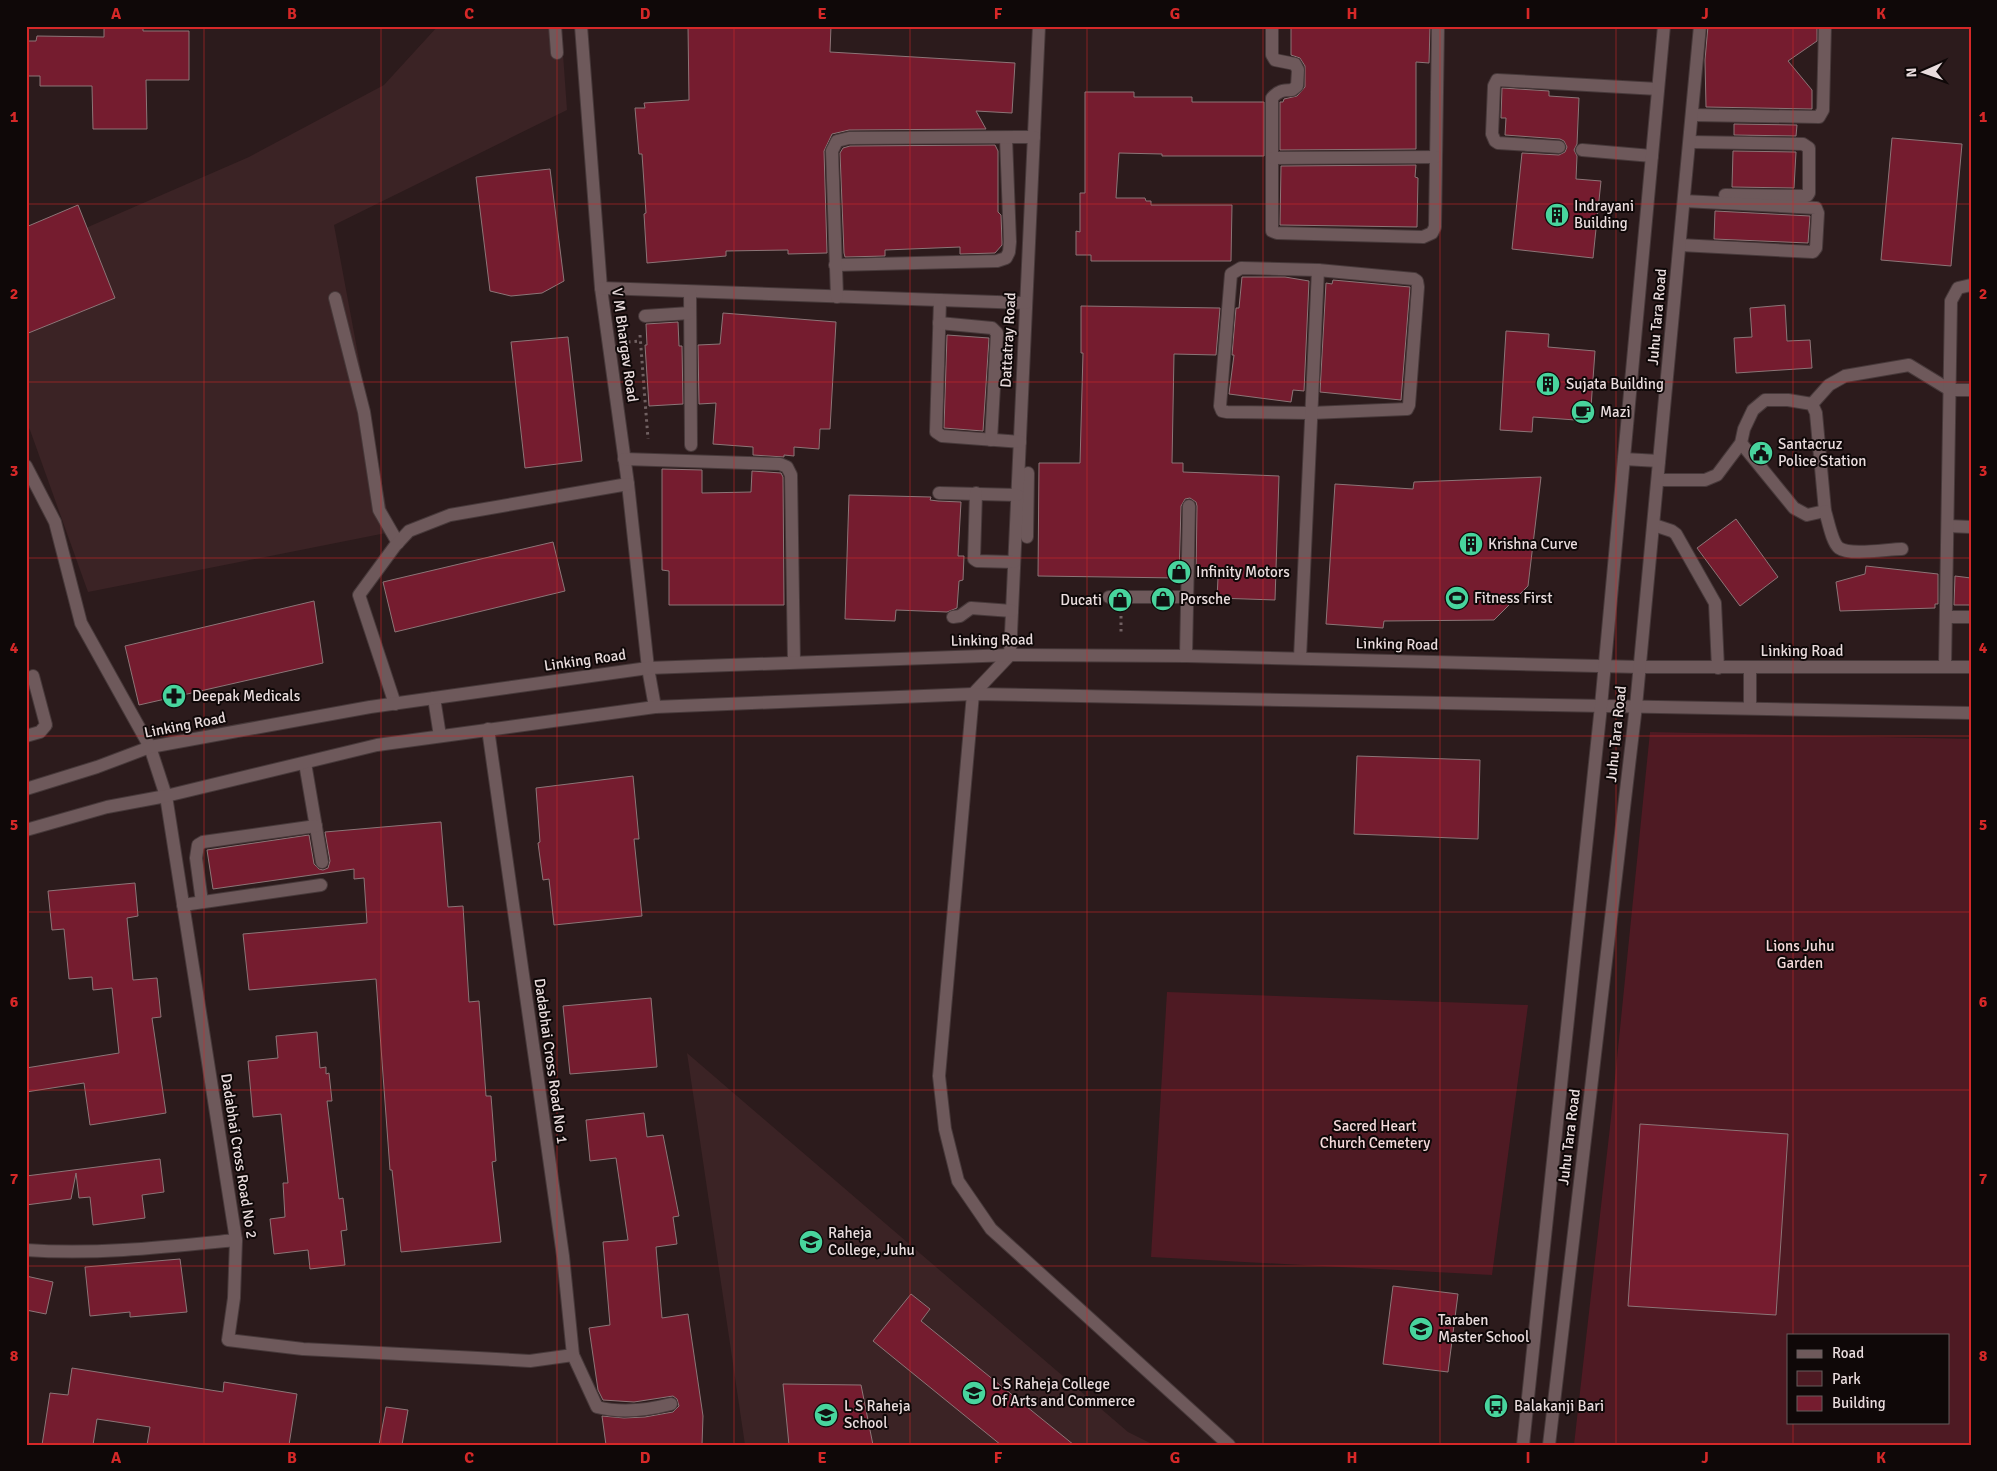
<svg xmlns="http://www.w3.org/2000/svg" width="1997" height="1471" viewBox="0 0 1997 1471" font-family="Signika,sans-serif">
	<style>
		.built { fill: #3b2325 }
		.green { fill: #4e1a23; fill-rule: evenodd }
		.building { fill: #751c2f; stroke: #8c7577 }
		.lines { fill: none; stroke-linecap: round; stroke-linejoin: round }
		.lane-casing { stroke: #47393a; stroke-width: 14 }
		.street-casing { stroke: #47393a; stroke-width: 14 }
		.secondary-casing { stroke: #47393a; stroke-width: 14 }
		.path { stroke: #716162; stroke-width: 3; stroke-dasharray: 2.5 4; stroke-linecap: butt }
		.lane { stroke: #6e595b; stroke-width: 12 }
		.street { stroke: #6e595b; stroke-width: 12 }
		.secondary { stroke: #6e595b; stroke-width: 12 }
		.grid { fill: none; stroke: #d62828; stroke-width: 1; stroke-opacity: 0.55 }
		.labels { text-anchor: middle; stroke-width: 4; stroke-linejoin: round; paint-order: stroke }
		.poi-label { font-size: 15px; fill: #e9dcdd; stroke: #0f0808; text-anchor: start }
		.street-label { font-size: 15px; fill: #e9dcdd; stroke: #0f0808 }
		.park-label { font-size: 15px; fill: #f6dbdc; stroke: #0f0808 }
		.neatline { fill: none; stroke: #d62828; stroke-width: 2 }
		.grid-label { font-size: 16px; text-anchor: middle; font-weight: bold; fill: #d62828 }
	</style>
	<rect width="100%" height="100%" fill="#2c1b1c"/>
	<g class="built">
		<path d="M438 26H561L567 110 334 225 391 532 88 592 30 430 26 423V254L249 157 384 85Z"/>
		<path d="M687 1053 1128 1432 1154 1445H745Z"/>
	</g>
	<g class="green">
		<path d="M1650 732 1971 739V1445H1574L1611 1118ZM1788 1335H1948V1422H1788Z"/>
		<path d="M1167 992 1528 1005 1492 1275 1151 1257Z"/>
	</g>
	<g class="building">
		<path d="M104 26H143V31H189V80H146L147 129H93L92 86H40V76H26V41H36L37 36 104 37Z"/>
		<path d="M688 26H831L830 52 1015 63 1012 113 976 111 986 129 849 130 832 134 824 151 827 253 788 254V250L726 251V256L647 263 644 214 646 213 642 154H639L635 108H645L644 103 689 100Z"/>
		<path d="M1291 26H1430L1429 63 1416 62V149L1280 150V102H1283L1284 99 1297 96 1305 87V66L1300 58 1291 55Z"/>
		<path d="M1708 26H1817V41L1788 61 1812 90V109L1706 107 1705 60Z"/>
		<path d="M1502 88 1549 91V96L1579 98 1577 144 1574 150 1577 156 1576 179 1601 181 1593 258 1512 249 1522 153 1559 155 1565 152 1567 147 1564 141 1560 139 1505 135 1506 118H1501Z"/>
		<path d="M1085 92H1134V97H1192V102H1264V156H1162V154L1119 153 1116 198H1145L1146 201H1151V205H1232L1231 261H1091V255H1076V231L1080 232V193H1085Z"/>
		<path d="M1734 124 1797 125 1796 136 1734 135Z"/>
		<path d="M1892 138 1962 144 1951 266 1881 260Z"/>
		<path d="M995 145 998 151V212L1001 215 1002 242V245L995 253 960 254V247L885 250V256L845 257 844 253 840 153 843 148 850 146Z"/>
		<path d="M1733 151 1796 152 1794 188 1732 187Z"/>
		<path d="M1416 165 1415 177 1418 178 1417 227 1280 225 1281 166Z"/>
		<path d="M550 169 564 281 542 293 511 296 490 291 476 177Z"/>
		<path d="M78 205 115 298 26 334V227Z"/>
		<path d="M1715 211 1810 216 1808 243 1714 239Z"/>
		<path d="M1242 277H1285L1309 281 1304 391 1293 390 1291 402 1229 394 1234 355H1232L1236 308H1239Z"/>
		<path d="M1333 280 1410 287 1401 400 1320 392 1326 283 1332 284Z"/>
		<path d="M1785 305 1787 341 1810 340 1812 368 1736 373 1734 338 1752 337 1750 308Z"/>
		<path d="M1081 306 1220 308 1216 355 1174 354 1172 463H1183V472L1279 476 1275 600 1217 598 1218 578H1196L1197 506 1196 502 1190 498 1185 499 1181 506 1179 578 1038 576 1039 463H1080L1083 353H1081Z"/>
		<path d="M723 313 836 322 830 429H820L819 449 794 447V456L784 455V457L753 455V447L713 444 716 403 699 404 698 345 720 344Z"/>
		<path d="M678 322 679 346H682L683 404 649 406 645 345H647L646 324Z"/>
		<path d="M1506 331 1549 334 1548 347 1595 351 1590 421 1533 417 1532 432 1500 430Z"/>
		<path d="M947 335 989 338 983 431 944 428Z"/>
		<path d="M568 337 582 461 525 468 511 342Z"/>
		<path d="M662 469 702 470V493L751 492 752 471 781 473 783 477 784 605H669V571L662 570Z"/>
		<path d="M1541 477 1528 586 1494 620 1384 621 1383 628 1326 624 1335 484 1413 489 1414 482Z"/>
		<path d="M849 495 931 497 930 500 938 501 961 502 958 556H964L963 580 959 581 957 608 947 612 896 610 895 621 845 619Z"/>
		<path d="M1736 519 1778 577 1740 606 1697 548Z"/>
		<path d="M553 542 565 591 395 632 383 582Z"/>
		<path d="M1866 566 1938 574V604H1935V608L1840 611 1836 582 1865 574Z"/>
		<path d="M1955 576 1971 578V605H1954Z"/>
		<path d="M314 601 323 663 139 705 125 646Z"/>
		<path d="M1357 756 1480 760 1478 839 1354 834Z"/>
		<path d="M633 776 639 839H634L642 916 554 925 549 879 543 880 538 843 540 842 536 788Z"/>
		<path d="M441 822 448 907 463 906 469 1002 479 1001 486 1096H491L496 1161 492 1162 501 1242 401 1252 392 1170H390L376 979 249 990 243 934 367 923 364 878 354 879V869L213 889 207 850 309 835 314 864 319 869 323 870 328 868 330 861 325 832Z"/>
		<path d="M135 883 138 916 127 918 133 980 157 978 161 1017 152 1018 166 1113 90 1125 84 1083 26 1092V1068L119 1053 112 988 93 990 92 977 69 979 64 929 52 930 48 891Z"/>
		<path d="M651 998 657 1067 570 1074 563 1006Z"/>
		<path d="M317 1032 320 1068 326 1067V1074L329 1073 332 1101H327L339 1199 343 1198 347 1230 341 1231 345 1265 310 1269 308 1250 274 1254 270 1219 285 1217 283 1183H288L281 1114 253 1117 248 1061 278 1058 276 1036Z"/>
		<path d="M644 1113 647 1137 663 1135 679 1216 673 1217 677 1244 656 1247 662 1318 688 1314 703 1416 702 1445H606L602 1416 624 1418 645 1417 673 1412 679 1406 677 1399 673 1396 634 1402 603 1400 598 1390 589 1328 610 1325 603 1242 628 1240 616 1158 590 1161 586 1120Z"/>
		<path d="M1640 1124 1788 1134 1776 1315 1628 1306Z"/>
		<path d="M160 1159 164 1192 142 1195 145 1218 93 1225 90 1197 79 1198 76 1173 71 1199 26 1205V1176Z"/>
		<path d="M180 1259 187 1312 130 1317V1312L90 1316 85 1267Z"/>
		<path d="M26 1276 53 1282 46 1314 26 1310Z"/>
		<path d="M1393 1286 1458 1294 1448 1372 1383 1364Z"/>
		<path d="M911 1294 930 1309 921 1321 1074 1445H1001L873 1341Z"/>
		<path d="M72 1368 223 1392 224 1382 297 1394 289 1445H147L150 1427 97 1419 93 1445H42L50 1393 68 1395Z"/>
		<path d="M783 1384 861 1385 873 1445H789Z"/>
		<path d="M386 1407 408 1410 402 1445H379Z"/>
	</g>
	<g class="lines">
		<g class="lane-casing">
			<g id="lane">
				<path d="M555 26 557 53"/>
				<path d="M1812 404 1829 385 1845 376 1909 365 1950 390"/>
				<path d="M1658 480H1705L1717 475 1741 443 1744 429 1753 410 1765 400H1788L1812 404 1816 413 1825 511 1807 515 1794 508 1741 443"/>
				<path d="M1825 511C1828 520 1832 543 1839 548 1850 556 1888 549 1902 549"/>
				<path d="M1654 525 1672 531 1676 534 1715 603 1718 668"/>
				<path d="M1027 537 1028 473"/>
				<path d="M1109 597H1187"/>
				<path d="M1186 656 1189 506"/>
				<path d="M26 1250C97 1255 166 1247 236 1240"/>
				<path d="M573 1355 597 1407C620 1413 648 1410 671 1404"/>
			</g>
		</g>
		<g class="street-casing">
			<g id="street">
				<path d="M581 26 601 288 628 484 648 668 655 707"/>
				<path d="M1039 26 1010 655 973 694 939 1076 945 1129 958 1181 991 1229 1229 1445"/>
				<path d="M1272 26V55L1275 60 1295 64 1298 70 1297 86 1292 90C1283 90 1278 91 1272 98V231L1277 233 1423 237 1432 233 1435 227 1438 26"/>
				<path d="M1692 115 1819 117 1823 110 1825 26"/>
				<path d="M1690 142 1803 144 1809 148V193L1807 196 1725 195"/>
				<path d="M1559 147 1498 143 1495 141 1492 134 1494 86 1497 80 1658 89"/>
				<path d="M1582 150 1652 156"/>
				<path d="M1272 158 1436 157"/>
				<path d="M1680 245 1813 252 1816 248 1818 213 1816 208 1684 201"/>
				<path d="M835 265 997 261 1006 258 1009 252 1010 242 1006 138"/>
				<path d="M1241 268 1318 270 1414 279 1417 281 1418 287 1409 405 1407 409 1311 413 1227 412 1222 411 1220 406 1231 274Z"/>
				<path d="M601 288 1026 303"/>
				<path d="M690 292 691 445"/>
				<path d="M837 297 832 151 837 141 849 138 1034 137"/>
				<path d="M335 298 364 412 379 510 398 543"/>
				<path d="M940 300 936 432 942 436 1020 442"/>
				<path d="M645 316 690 313"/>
				<path d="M939 323 992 328 997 333 991 440"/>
				<path d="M1950 390H1971"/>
				<path d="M624 459 780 464 787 467 791 475 794 662"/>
				<path d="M26 466 55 522 81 623 150 747 166 796 236 1240 234 1298 228 1340 303 1349 478 1358 530 1361 573 1355 563 1256 488 729"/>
				<path d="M939 493 1017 495"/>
				<path d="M976 493 974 559 977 561 1014 562"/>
				<path d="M1948 526 1971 527"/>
				<path d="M953 617 960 616 971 608 1012 611"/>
				<path d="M1947 617H1971"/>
				<path d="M1300 658 1318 270"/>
				<path d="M1945 667 1951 301 1958 288 1971 285"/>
				<path d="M395 704 359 595 395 546 409 531 450 515 628 484"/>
				<path d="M26 736 40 732 46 725 33 676"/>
				<path d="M305 763 322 862"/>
				<path d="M202 902 196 858 198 845 203 842 316 826"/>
				<path d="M183 905 321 885"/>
			</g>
		</g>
		<g class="secondary-casing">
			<g id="secondary">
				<path d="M1624 459 1659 461"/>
				<path d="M434 698 440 736"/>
				<path d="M1750 708V667"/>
				<path d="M26 789 97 767 150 747 370 707 648 668 1010 655 1186 656 1640 667H1971"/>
				<path d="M26 830 107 807 166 796 377 745 655 707 973 694 1971 713"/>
				<path d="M1523 1445 1601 706 1664 26"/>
				<path d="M1549 1445 1636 706 1700 26"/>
			</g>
		</g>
		<g class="path">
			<path d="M640 335 648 439"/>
			<path d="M628 342 640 341"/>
			<path d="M1121 616V635"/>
		</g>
		<use href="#lane" class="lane"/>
		<use href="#street" class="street"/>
		<use href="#secondary" class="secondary"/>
	</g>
	<path class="grid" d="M204 26V1445M381 26V1445M557 26V1445M734 26V1445M910 26V1445M1087 26V1445M1263 26V1445M1440 26V1445M1616 26V1445M1793 26V1335M26 204H1971M26 382H1971M26 558H1971M26 736H1971M26 912H1971M26 1090H1971M26 1266H1971M1793 1422V1445"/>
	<defs>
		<g id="building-disc" transform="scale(1.25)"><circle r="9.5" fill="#48d49d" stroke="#0f0808"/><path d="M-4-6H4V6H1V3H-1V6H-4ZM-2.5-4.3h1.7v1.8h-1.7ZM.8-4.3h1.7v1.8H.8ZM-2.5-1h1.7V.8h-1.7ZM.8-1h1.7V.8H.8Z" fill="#111"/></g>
		<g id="cafe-disc" transform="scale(1.25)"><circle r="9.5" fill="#48d49d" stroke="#0f0808"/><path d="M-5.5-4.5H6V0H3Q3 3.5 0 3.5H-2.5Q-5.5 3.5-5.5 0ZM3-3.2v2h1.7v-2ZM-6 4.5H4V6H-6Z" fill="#111"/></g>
		<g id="civic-disc" transform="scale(1.25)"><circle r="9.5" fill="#48d49d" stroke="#0f0808"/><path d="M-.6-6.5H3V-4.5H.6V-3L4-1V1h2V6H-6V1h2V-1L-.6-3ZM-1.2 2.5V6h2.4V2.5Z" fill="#111"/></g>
		<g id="shop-disc" transform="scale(1.25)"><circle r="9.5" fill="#48d49d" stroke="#0f0808"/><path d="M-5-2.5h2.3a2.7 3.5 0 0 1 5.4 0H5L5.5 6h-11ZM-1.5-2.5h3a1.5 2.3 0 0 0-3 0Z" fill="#111"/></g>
		<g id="stadium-disc" transform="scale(1.25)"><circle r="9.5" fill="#48d49d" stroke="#0f0808"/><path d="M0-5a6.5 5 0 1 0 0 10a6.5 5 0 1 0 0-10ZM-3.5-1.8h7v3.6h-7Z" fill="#111"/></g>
		<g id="pharmacy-disc" transform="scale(1.25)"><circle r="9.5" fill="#48d49d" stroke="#0f0808"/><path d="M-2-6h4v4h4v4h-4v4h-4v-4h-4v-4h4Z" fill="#111"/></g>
		<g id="university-disc" transform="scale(1.25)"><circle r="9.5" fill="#48d49d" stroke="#0f0808"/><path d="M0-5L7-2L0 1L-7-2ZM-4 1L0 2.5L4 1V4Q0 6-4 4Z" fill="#111"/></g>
		<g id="school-disc" transform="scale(1.25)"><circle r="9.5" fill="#48d49d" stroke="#0f0808"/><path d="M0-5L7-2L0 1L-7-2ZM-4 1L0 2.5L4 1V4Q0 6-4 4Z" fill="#111"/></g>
		<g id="bus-disc" transform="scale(1.25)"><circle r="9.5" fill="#48d49d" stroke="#0f0808"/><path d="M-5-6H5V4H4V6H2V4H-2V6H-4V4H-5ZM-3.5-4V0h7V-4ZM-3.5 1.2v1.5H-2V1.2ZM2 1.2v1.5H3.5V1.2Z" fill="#111"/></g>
	</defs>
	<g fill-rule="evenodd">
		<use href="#building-disc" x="1557" y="215"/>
		<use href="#building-disc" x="1548" y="384"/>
		<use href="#cafe-disc" x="1583" y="412"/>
		<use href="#civic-disc" x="1761" y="453"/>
		<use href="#building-disc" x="1471" y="544"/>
		<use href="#shop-disc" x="1179" y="572"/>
		<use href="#stadium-disc" x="1457" y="598"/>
		<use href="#shop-disc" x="1163" y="599"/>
		<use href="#shop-disc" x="1120" y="600"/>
		<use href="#pharmacy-disc" x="174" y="696"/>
		<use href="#university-disc" x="811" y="1242"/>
		<use href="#school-disc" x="1421" y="1329"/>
		<use href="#school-disc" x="974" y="1393"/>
		<use href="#bus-disc" x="1496" y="1406"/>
		<use href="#school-disc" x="826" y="1415"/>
	</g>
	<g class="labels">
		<g class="poi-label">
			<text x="1574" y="211">Indrayani<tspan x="1574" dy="17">Building</tspan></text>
			<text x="1566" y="389">Sujata Building</text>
			<text x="1600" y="417">Mazi</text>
			<text x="1778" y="449">Santacruz<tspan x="1778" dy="17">Police Station</tspan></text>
			<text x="1488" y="549">Krishna Curve</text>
			<text x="1196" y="577">Infinity Motors</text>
			<text x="1474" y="603">Fitness First</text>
			<text x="1180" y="604">Porsche</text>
			<text x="1102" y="605" text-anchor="end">Ducati</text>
			<text x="192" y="701">Deepak Medicals</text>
			<text x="828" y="1238">Raheja<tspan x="828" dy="17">College, Juhu</tspan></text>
			<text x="1438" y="1325">Taraben<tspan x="1438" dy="17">Master School</tspan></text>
			<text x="992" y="1389">L S Raheja College<tspan x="992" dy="17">Of Arts and Commerce</tspan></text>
			<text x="844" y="1411">L S Raheja<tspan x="844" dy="17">School</tspan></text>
			<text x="1514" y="1411">Balakanji Bari</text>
		</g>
		<g class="street-label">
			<text transform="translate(1657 317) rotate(-85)" y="5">Juhu Tara Road</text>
			<text transform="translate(1008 340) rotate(-87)" y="5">Dattatray Road</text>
			<text transform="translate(625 345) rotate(82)" y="5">V M Bhargav Road</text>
			<text transform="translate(992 640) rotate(-1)" y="5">Linking Road</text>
			<text transform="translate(1397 644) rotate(1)" y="5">Linking Road</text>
			<text x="1802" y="656">Linking Road</text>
			<text transform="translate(585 660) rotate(-8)" y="5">Linking Road</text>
			<text transform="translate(185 725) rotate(-11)" y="5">Linking Road</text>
			<text transform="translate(1616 734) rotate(-84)" y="5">Juhu Tara Road</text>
			<text transform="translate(551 1061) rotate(82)" y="5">Dadabhai Cross Road No 1</text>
			<text transform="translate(1569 1137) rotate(-83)" y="5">Juhu Tara Road</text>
			<text transform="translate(239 1156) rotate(81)" y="5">Dadabhai Cross Road No 2</text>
		</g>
		<g class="park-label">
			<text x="1800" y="951">Lions Juhu<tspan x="1800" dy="17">Garden</tspan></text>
			<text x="1375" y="1131">Sacred Heart<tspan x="1375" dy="17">Church Cemetery</tspan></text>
		</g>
	</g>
	<rect width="1997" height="1471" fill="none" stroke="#0f0808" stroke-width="55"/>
	<rect x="1787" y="1334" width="162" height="90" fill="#0f0808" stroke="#665d5d"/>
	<rect x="1797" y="1350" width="25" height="8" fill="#6e595b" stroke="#665d5d"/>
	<text x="1832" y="1358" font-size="15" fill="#e9dcdd">Road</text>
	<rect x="1797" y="1371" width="25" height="15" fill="#4e1a23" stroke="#665d5d"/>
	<text x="1832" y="1384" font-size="15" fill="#e9dcdd">Park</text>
	<rect x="1797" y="1396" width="25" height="15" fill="#751c2f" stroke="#665d5d"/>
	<text x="1832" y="1408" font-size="15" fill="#e9dcdd">Building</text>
	<g transform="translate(1924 72) rotate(268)" stroke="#0f0808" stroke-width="4" paint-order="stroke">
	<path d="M0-4L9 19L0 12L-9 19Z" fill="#e9dcdd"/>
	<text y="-8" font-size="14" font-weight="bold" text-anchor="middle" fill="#e9dcdd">N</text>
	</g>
	<rect x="28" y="28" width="1942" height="1416" class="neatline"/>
	<g class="grid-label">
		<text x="116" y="19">A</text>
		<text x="292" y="19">B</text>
		<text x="469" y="19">C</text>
		<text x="645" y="19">D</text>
		<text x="822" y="19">E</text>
		<text x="998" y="19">F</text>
		<text x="1175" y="19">G</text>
		<text x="1352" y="19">H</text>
		<text x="1528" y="19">I</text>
		<text x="1705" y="19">J</text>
		<text x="1881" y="19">K</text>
		<text x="14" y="122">1</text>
		<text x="1983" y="122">1</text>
		<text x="14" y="299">2</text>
		<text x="1983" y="299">2</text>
		<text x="14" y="476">3</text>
		<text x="1983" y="476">3</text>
		<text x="14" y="653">4</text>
		<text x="1983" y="653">4</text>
		<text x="14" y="830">5</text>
		<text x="1983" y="830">5</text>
		<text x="14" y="1007">6</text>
		<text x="1983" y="1007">6</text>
		<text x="14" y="1184">7</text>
		<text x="1983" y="1184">7</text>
		<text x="14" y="1361">8</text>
		<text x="1983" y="1361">8</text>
		<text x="116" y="1463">A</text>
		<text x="292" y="1463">B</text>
		<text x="469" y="1463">C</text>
		<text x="645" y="1463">D</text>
		<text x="822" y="1463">E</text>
		<text x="998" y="1463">F</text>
		<text x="1175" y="1463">G</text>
		<text x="1352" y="1463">H</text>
		<text x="1528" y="1463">I</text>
		<text x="1705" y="1463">J</text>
		<text x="1881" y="1463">K</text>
	</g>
</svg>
